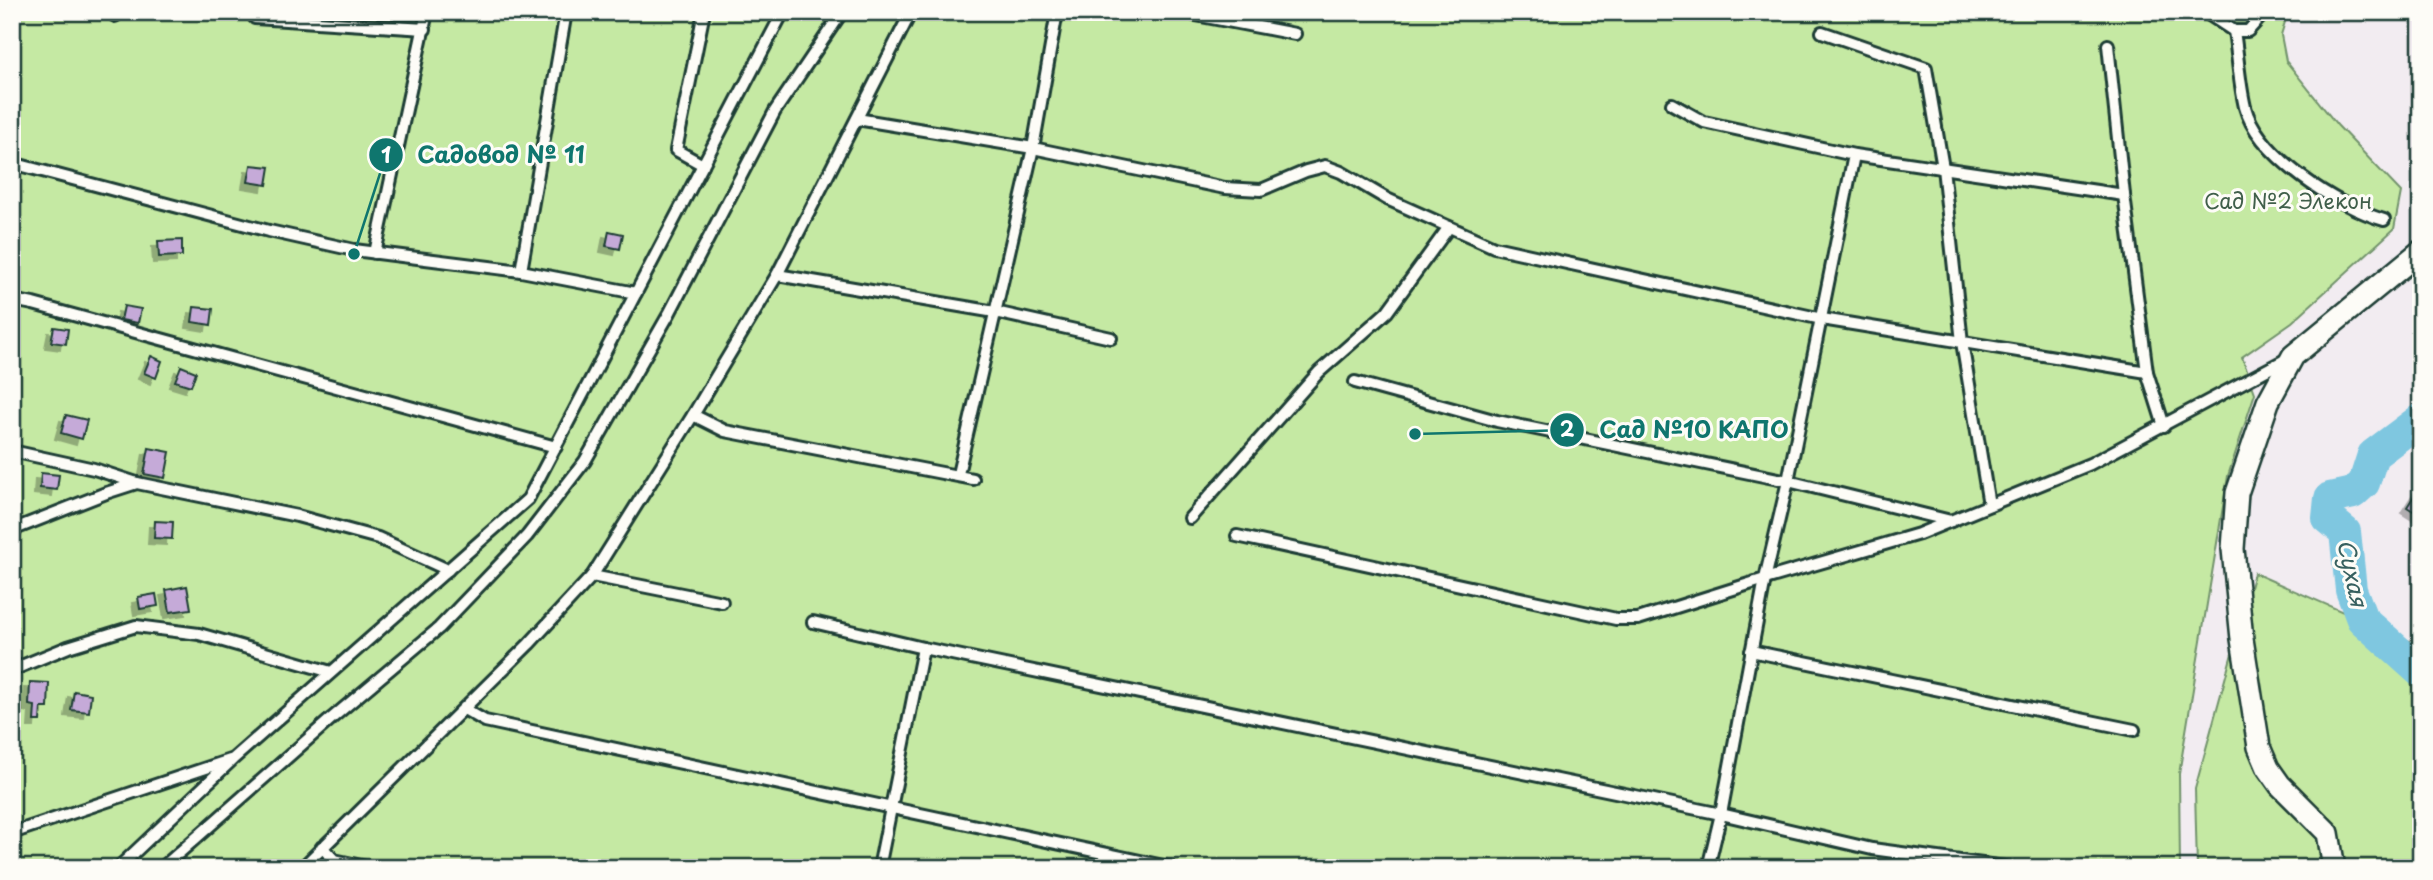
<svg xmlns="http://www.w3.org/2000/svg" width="2433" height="880" viewBox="0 0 2433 880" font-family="'Playpen Sans',sans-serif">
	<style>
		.green { fill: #c5e9a3; stroke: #72936c; stroke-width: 2 }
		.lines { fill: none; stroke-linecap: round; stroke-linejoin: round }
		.river { stroke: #7fc7e0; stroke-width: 32 }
		.building { fill: #c5aad8; stroke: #1f3d34; stroke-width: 2; filter: url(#shadow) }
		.lane-casing { stroke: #1f3d34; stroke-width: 16 }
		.street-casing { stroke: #1f3d34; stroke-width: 26 }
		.lane { stroke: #fdfcf7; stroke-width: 10 }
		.street { stroke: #fdfcf7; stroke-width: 21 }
		.labels { text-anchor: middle; stroke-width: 6; stroke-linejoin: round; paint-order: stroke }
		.park-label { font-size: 21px; fill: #405f4a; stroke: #fdfcf7 }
		.water-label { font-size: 23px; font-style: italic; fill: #37605f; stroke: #fdfcf7 }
		.leader { fill: none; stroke: #0f766e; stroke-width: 2.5 }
		.callout-dot { fill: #0f766e; stroke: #fdfcf7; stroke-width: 2.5 }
		.mark-label { font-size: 21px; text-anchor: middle; font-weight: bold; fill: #fff }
		.callout-label { font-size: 23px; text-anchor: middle; font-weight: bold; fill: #0f766e; stroke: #fdfcf7; stroke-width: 6; stroke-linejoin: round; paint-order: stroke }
	</style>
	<defs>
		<filter id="shadow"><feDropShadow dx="-6" dy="6" stdDeviation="0" flood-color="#0004"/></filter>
	</defs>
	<rect width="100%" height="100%" fill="#f2ecf1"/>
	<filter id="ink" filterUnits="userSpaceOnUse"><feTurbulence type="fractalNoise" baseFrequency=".0143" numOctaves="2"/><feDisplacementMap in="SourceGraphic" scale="14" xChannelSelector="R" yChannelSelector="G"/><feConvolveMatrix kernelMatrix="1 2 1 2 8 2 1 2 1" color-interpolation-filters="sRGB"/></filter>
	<g filter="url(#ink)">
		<g class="green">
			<path d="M12 12H2288L2281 35 2286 61 2338 126 2401 192 2394 229 2292 322 2242 357 2255 393 2228 476 2179 774 2180 868H12Z"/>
			<path d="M2254 573 2421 646V868H2197L2195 789Z"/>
		</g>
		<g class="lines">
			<path class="river" d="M2421 419 2373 455 2364 483 2353 493 2330 498 2328 518 2345 532 2351 590 2362 619 2421 672"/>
		</g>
		<g class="building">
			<path d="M251 165 270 167 267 185 248 182Z"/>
			<path d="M609 231 623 234 620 249 606 246Z"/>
			<path d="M182 240V256L159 257 158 241Z"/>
			<path d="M124 306 141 309 138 323 121 320Z"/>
			<path d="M194 307 213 309 211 325 192 322Z"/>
			<path d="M54 327 68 329 66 344 51 342Z"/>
			<path d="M151 356 162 361 156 378 144 373Z"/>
			<path d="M181 366 196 372 191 386 175 381Z"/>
			<path d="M66 415 87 420 82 439 61 433Z"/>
			<path d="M149 448 170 452 165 478 144 474Z"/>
			<path d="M41 473 59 475 57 490 40 488Z"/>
			<path d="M2421 485V516L2407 507Z"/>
			<path d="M155 521 173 522 172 539 154 538Z"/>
			<path d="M187 586 191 609 170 612 166 590Z"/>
			<path d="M156 594 158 606 140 609 138 597Z"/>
			<path d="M30 682 49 683 48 708H41L40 721H34L35 706 29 705Z"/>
			<path d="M74 691 91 694 89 712 71 710Z"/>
			<path d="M12 718 18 719 13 742H12Z"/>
		</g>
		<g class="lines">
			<g class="lane-casing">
				<g id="lane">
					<path d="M256 12 255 18 425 29"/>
					<path d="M1180 12 1295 34"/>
					<path d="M2205 12 2234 31H2248L2265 12"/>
					<path d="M115 16 116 12"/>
					<path d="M2234 31C2238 56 2239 82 2245 107 2258 156 2338 207 2384 220"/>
					<path d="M1822 32 1926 68 1943 168 1962 342 1989 505"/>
					<path d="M2108 45 2124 195 2147 372 2164 426"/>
					<path d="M1672 104 1704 122 1854 155 2124 195"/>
					<path d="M857 119 1033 148 1225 188 1261 190 1306 171 1325 166 1341 172 1387 199 1494 247 1822 319 2147 372"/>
					<path d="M12 163 269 231 354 250 521 271 636 293"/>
					<path d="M703 165 676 150 704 12"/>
					<path d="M375 253 427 12"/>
					<path d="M521 271 566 12"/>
					<path d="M777 275 995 312 1111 338"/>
					<path d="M12 304 18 301 33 304 556 447"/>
					<path d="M1355 382 1497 421 1788 481 1951 521"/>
					<path d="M693 415 725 431 973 479"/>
					<path d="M12 451 94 469 137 483"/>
					<path d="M958 474 1033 148 1057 12"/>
					<path d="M1190 518 1319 372 1387 312 1449 227"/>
					<path d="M12 530 106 493 137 483 297 516 378 538 448 570"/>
					<path d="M1237 536 1616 619H1638L1765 579 1919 534 2090 464 2287 359"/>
					<path d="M592 576 722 602"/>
					<path d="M813 622 923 648 1721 814 1872 849 2012 868"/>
					<path d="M1751 651 2134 730"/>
					<path d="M12 670 68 647 136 626 199 634 331 672"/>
					<path d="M464 709 485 721 1173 868"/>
					<path d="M12 833 230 760"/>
					<path d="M322 847 334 860 371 868"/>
					<path d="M118 868 233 759 528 499 783 12"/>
					<path d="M162 868 332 718 439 628 527 536 585 461 669 314 775 111 842 12"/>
					<path d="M302 868 529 644 592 576 693 415 777 275 911 12"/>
					<path d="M879 868 923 648"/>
					<path d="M1708 868 1721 814 1765 579 1788 481 1854 155"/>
				</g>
			</g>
			<g class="street-casing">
				<path id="street" d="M2334 868 2328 833 2280 785 2268 768 2259 747 2242 639 2233 549 2237 493 2268 402 2293 356 2421 251"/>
			</g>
			<use href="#lane" class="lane"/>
			<use href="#street" class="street"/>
		</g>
	</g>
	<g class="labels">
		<g class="park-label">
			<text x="2288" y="209">Сад №2 Элекон</text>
		</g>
		<g class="water-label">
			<text transform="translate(2352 573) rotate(78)" y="8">Сухая</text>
		</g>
	</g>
	<path class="leader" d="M354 254L386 155M1415 434L1567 430"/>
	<g class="callout-dot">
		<circle cx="354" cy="254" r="7"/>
		<circle cx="1415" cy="434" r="7"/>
		<circle cx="386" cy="155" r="18"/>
		<circle cx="1567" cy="430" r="18"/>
	</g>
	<g class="mark-label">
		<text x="386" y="163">1</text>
		<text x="1567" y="437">2</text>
	</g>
	<g class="callout-label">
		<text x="501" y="163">Садовод № 11</text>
		<text x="1694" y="438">Сад №10 КАПО</text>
	</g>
	<rect width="2433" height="880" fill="none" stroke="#fdfcf7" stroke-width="42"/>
	<rect x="21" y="21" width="2391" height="838" fill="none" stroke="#1f3d34" stroke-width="2.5" filter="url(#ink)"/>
</svg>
